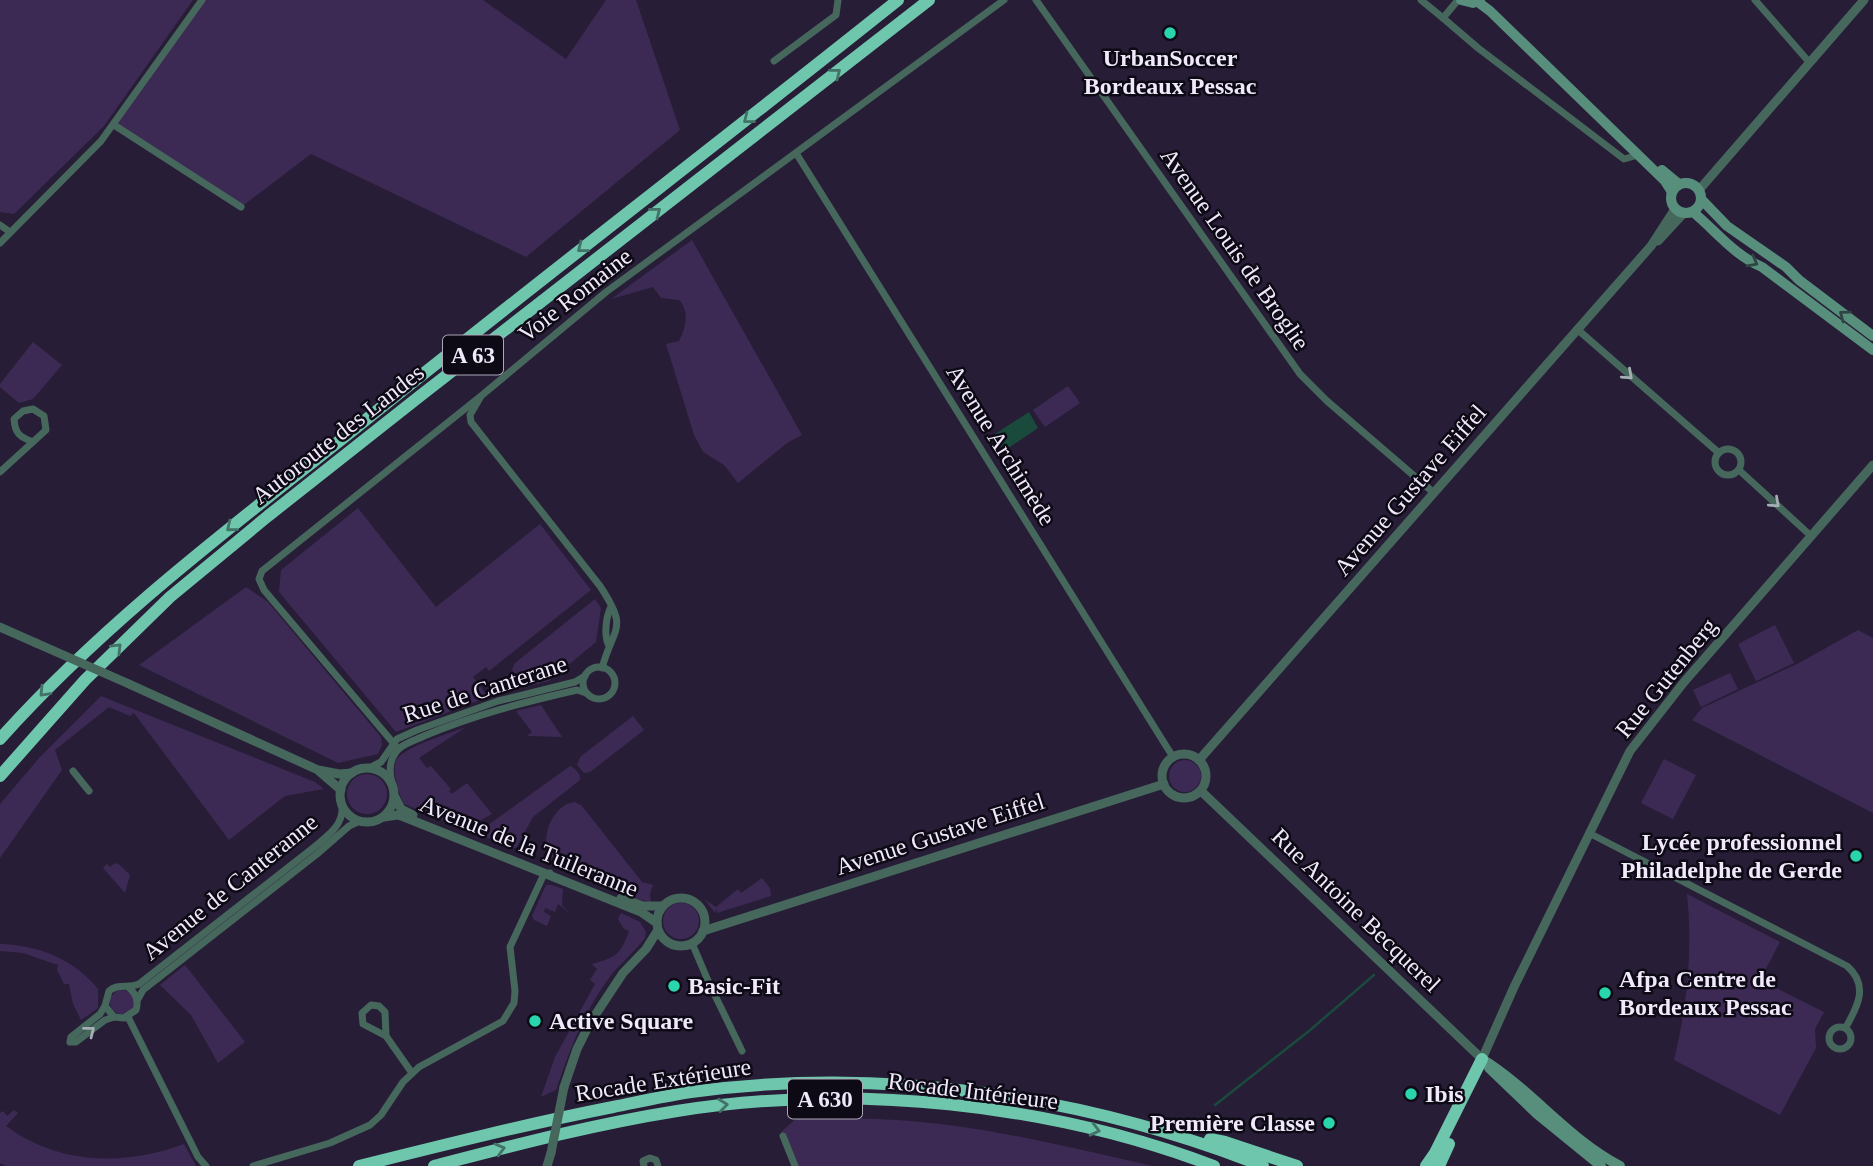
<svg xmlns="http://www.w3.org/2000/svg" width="1873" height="1166" viewBox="0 0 1873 1166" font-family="'Times New Roman',serif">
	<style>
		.green { fill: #3c2a54 }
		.water { fill: #1a4a3c }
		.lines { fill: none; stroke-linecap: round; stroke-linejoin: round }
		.stream { stroke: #1a4a3c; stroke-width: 2.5 }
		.minor { stroke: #46675c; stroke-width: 7 }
		.tertiary { stroke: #46675c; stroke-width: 9 }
		.secondary { stroke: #578e7c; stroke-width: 10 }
		.motorway { stroke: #6ec7ac; stroke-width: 12 }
		.tertiary-bridge { stroke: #46675c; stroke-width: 9 }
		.oneway { stroke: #437268 }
		.oneway2 { stroke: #2f4543 }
		.oneway3 { stroke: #a4aeb3 }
		.poi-dot { fill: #29d5ad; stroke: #0e0a15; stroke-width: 2.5 }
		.labels { text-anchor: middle; stroke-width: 5; stroke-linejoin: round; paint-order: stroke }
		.shield { fill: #0e0a15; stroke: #aca6b6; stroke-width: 2 }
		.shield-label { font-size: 23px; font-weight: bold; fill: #f0e9fb }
		.poi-label { font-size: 24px; font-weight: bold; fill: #f0e9fb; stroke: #0e0a15; text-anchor: start }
		.street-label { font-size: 24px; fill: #f0e9fb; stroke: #0e0a15 }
	</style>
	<rect width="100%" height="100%" fill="#271d36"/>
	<g class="green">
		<path d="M0 0H193L104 126 14 214 0 212Z"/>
		<path d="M202 0H483L566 59 606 0H636L680 130 526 257 311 154 241 207 114 125Z"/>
		<path d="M692 240 802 435 787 443 738 483 724 465 703 452 694 435 666 344 679 341C686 327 690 312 679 300L661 298 653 287 611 299Z"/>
		<path d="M33 342 62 365 33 399 19 403 0 387V384Z"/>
		<path d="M1068 386 1080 403 1045 427 1033 410Z"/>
		<path d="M358 508 436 607 540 524 591 590 489 671 486 667 473 677 488 697 396 732 279 592 281 570Z"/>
		<path d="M246 587 268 602 381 737 382 745 378 754 338 763 139 665Z"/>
		<path d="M595 599 601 608 596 642 549 681 525 687 512 670 515 663Z"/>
		<path d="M1775 625 1794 663 1756 681 1738 644Z"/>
		<path d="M1858 630 1873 638V813L1692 720 1702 708 1799 663Z"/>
		<path d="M1730 673 1738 689 1701 707 1693 690Z"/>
		<path d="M101 696 315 782 324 789 285 796 229 840 134 713 130 716 109 707 55 750 62 770 0 858V804L40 757Z"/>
		<path d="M541 705 562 737 527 736 532 732 516 711Z"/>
		<path d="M633 716 644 730 590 772 584 773 577 765 580 757Z"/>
		<path d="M466 727 419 758 427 768 431 766 451 789 449 791 452 794 467 783 492 814 465 829 404 804C399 794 391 772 396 761 402 747 451 733 466 727Z"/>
		<path d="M1664 759 1696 775 1673 819 1641 803Z"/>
		<circle cx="1185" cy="776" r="16"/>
		<path d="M570 766C575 768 581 774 580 780L533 817 516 848H510L477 833Z"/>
		<circle cx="367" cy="794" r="20"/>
		<path d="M575 802 582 806 642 882 653 885 650 894 651 902C630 899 566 871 552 857 543 848 546 831 551 821 556 811 564 803 575 802Z"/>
		<path d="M115 863 120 865 130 875 125 893 103 868 107 864 110 867Z"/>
		<path d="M762 878 770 888 771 896 717 913 716 909 715 913 704 899 716 907 738 889 741 893Z"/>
		<path d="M546 885H552L563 889 562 905 569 913 558 904 555 912 545 908 544 912 551 916 547 926 534 920 532 916Z"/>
		<path d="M1687 894 1780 942 1760 980 1824 1012 1815 1029 1816 1048 1780 1115 1674 1060C1687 1006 1693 950 1687 894Z"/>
		<circle cx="681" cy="921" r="18"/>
		<path d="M621 913 640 922 646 932 645 938C635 951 622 962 612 974 586 1007 569 1051 556 1090L541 1097 555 1057 595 984 590 980 597 969 592 964C616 957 620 956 629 931L624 929 618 919Z"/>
		<path d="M0 944C38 945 74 959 98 989V1008L81 1020 73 1004 69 984H64L57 970 58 965 23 953 0 951Z"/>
		<path d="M185 965 245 1042 218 1063 191 1015 160 985Z"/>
		<circle cx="122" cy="1002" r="12"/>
		<path d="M14 1110 18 1113 6 1126C59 1165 124 1166 184 1144L196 1166H6L0 1163V1113L3 1111 7 1116Z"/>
		<path d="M798 1117C835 1118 873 1118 911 1121 993 1128 1073 1148 1153 1166H795L781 1132Z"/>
	</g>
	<path class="water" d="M1029 412 1038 428 1004 451 995 437V434Z"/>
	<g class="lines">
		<path class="stream" d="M1215 1105 1309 1031 1374 975"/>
		<g class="minor">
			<path d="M1036 0 1300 374 1327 401 1434 493"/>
			<path d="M1421 0 1443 18 1458 0"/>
			<path d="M1755 0 1809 62"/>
			<path d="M1443 18 1478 48 1624 159 1638 155"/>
			<path d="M774 61 836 15 838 0"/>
			<path d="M114 125 241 207"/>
			<path d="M796 153 1173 757"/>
			<path d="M0 225 10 232"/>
			<path d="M0 243 101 141 202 0"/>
			<path d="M1577 329 1719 453"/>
			<path d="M480 398 470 415 471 422 600 586C629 630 614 625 602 668"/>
			<circle cx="1728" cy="462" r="13"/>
			<path d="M1739 470 1811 536"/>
			<path d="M0 472 46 430 44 416 33 409 23 411 14 419C15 434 20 437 33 442"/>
			<path d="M608 644C604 634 606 616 611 607"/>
			<circle cx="599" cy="683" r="16"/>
			<path d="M396 750 395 745 264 590 259 579 262 571 481 396 606 292 1004 0"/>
			<path d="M369 768 381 762 397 739 417 730 498 701 575 682 585 676"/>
			<path d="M73 771 89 791"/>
			<path d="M392 783C389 772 389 761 396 752 401 744 416 740 424 736 474 715 524 702 577 690L586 693"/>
			<path d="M1589 833 1847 966C1869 985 1858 1006 1846 1027"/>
			<path d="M692 943 709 983 742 1051"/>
			<path d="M128 987C136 993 139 1000 136 1010L124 1018 114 1017 105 1006 109 991C118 983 128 989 139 984L313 848C327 836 344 826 342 805"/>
			<path d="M138 999 143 990 317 854 349 826 360 821"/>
			<path d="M371 1005 379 1006 385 1012 386 1036 363 1024 362 1013Z"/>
			<path d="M105 1006 100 1014 71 1037 70 1042H76L105 1020 114 1017"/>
			<path d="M128 1017 198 1157 206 1166"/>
			<circle cx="1840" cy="1038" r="11"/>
			<path d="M386 1036 412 1073"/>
			<path d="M783 1136 795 1166"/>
			<path d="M253 1166 330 1143 370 1125 381 1115 403 1082 419 1067 503 1021 514 1003 515 991 510 947 544 874 550 873"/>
			<path d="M644 1166 643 1161 650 1158 656 1160 658 1166"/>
		</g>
		<g class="tertiary">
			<path d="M1699 190 1864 0"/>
			<path d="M1658 241 1683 214"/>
			<path d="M0 627 36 643"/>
			<path d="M129 684 318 770 339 774 352 773"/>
			<circle cx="1184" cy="776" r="22"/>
			<path d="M1199 760 1651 246 1675 209"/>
			<circle cx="367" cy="795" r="27"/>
			<path d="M319 771 341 790"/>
			<path d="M1201 791 1482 1059 1514 987 1630 751 1684 682 1873 465"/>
			<path d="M395 797 401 809 413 815"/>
			<path d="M384 817 398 815 404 817 641 912 657 923"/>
			<path d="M621 898 643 906H663"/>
			<circle cx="681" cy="922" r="24"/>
			<path d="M703 931 1164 784"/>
			<path d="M564 1087 577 1049 590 1023 623 973 646 949 658 930"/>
			<path d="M547 1166 551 1153"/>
		</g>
		<g class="secondary">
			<path d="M1461 0 1473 3 1480 0"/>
			<path d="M1478 2 1490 11 1665 181 1672 192"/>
			<path d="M1662 170 1679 184"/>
			<circle cx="1686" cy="198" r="15"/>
			<path d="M1702 200 1727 226 1786 267 1799 280 1873 336"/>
			<path d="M1693 212C1717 232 1734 255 1762 267L1873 350"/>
			<path d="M1482 1059C1532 1090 1568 1139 1620 1166"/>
			<path d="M1489 1068 1536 1113 1601 1166"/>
		</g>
		<g class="motorway">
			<path d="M0 739C103 624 226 531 347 435 529 288 715 146 898 0"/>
			<path d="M0 776 85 680 170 597 268 516 420 396 929 0"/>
			<path d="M1210 1139 1225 1142 1297 1166"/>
			<path d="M359 1166C443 1145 527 1124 613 1107 638 1102 664 1096 691 1092 883 1066 1083 1095 1263 1166"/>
			<path d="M434 1166C515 1145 595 1124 677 1111 852 1083 1048 1103 1214 1166"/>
			<path d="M1426 1166 1435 1153 1482 1059"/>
			<path d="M1439 1166 1449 1144"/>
		</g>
		<g class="tertiary-bridge">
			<path d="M36 643 129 684"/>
			<path d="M551 1153 564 1087"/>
		</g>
	</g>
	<defs><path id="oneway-chevron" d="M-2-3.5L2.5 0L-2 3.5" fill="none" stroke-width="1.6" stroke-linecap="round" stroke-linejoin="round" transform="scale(1.75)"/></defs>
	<g class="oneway">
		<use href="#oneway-chevron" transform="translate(836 73) rotate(-38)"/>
		<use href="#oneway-chevron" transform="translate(748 119) rotate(142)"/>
		<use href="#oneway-chevron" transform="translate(656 212) rotate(-38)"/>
		<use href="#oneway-chevron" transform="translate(582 248) rotate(142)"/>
		<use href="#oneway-chevron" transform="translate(231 527) rotate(141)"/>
		<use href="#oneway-chevron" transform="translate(117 648) rotate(-45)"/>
		<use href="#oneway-chevron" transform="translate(44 692) rotate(134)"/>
		<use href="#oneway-chevron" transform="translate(723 1105) rotate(-6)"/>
		<use href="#oneway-chevron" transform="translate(1095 1130) rotate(14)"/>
		<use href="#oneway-chevron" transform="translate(500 1149) rotate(-15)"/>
	</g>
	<g class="oneway2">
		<use href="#oneway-chevron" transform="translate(1753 262) rotate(28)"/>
		<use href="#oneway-chevron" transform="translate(1844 315) rotate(-143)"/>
	</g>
	<g class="oneway3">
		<use href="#oneway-chevron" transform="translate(1628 375) rotate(42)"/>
		<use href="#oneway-chevron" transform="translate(1775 503) rotate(42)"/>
		<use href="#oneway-chevron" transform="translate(90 1031) rotate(-38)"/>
	</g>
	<g class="poi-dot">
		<circle cx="1170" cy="33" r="7"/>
		<circle cx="1856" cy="856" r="7"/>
		<circle cx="674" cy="986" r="7"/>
		<circle cx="1605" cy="993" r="7"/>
		<circle cx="535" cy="1021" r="7"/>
		<circle cx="1411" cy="1094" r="7"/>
		<circle cx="1329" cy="1123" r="7"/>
	</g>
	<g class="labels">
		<g class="shield">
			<rect x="443" y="335.5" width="60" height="39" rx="5"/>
			<rect x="788" y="1079.5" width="74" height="39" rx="5"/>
		</g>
		<g class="shield-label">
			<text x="473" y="363">A 63</text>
			<text x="825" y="1107">A 630</text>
		</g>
		<g class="poi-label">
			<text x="1170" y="66" text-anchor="middle">UrbanSoccer<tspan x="1170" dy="28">Bordeaux Pessac</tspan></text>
			<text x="1842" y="850" text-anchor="end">Lycée professionnel<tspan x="1842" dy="28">Philadelphe de Gerde</tspan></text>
			<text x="1619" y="987">Afpa Centre de<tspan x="1619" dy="28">Bordeaux Pessac</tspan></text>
			<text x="688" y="994">Basic-Fit</text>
			<text x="549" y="1029">Active Square</text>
			<text x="1425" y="1102">Ibis</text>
			<text x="1315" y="1131" text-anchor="end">Première Classe</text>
		</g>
		<g class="street-label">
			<text transform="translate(1235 249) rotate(55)" y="8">Avenue Louis de Broglie</text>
			<text transform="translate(575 295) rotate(-38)" y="8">Voie Romaine</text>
			<text transform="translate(338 434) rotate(-38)" y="8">Autoroute des Landes</text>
			<text transform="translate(1001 445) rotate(58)" y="8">Avenue Archimède</text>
			<text transform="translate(1410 490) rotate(-49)" y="8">Avenue Gustave Eiffel</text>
			<text transform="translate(1666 678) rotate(-51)" y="8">Rue Gutenberg</text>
			<text transform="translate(485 689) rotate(-18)" y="8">Rue de Canterane</text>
			<text transform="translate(940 834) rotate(-18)" y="8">Avenue Gustave Eiffel</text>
			<text transform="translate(529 846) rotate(22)" y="8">Avenue de la Tuileranne</text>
			<text transform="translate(230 887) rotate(-39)" y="8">Avenue de Canteranne</text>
			<text transform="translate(1356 910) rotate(44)" y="8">Rue Antoine Becquerel</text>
			<text transform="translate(663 1080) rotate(-9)" y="8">Rocade Extérieure</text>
			<text transform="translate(973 1091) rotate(7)" y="8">Rocade Intérieure</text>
		</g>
	</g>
</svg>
